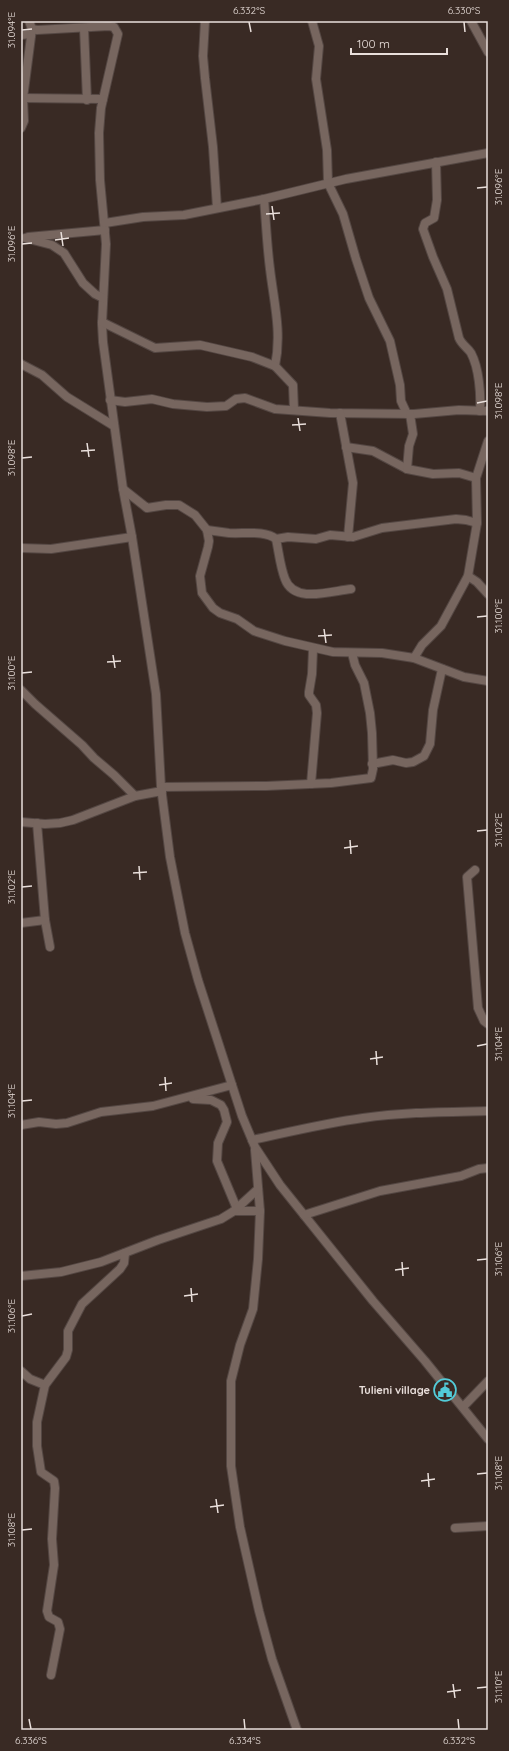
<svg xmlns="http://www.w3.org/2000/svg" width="509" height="1751" viewBox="0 0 509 1751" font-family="Quicksand,sans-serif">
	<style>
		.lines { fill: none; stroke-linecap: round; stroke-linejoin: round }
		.minor-casing { stroke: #544743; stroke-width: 10 }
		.minor { stroke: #77665f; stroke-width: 8 }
		.ticks { fill: none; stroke: #e9dfdb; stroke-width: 1.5 }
		.labels { text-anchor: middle; stroke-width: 4; stroke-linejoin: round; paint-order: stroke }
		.poi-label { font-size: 11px; font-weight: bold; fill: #e9dfdb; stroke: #392a24; text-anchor: end }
		.neatline { fill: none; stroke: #e9dfdb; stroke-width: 1.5 }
		.ticks-label { font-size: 10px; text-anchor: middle; fill: #e9dfdb }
	</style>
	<rect width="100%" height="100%" fill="#392a24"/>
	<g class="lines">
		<g class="minor-casing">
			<g id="minor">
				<path d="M29 21 32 29 37 30 109 26 114 27 118 34 101 108 99 133 100 180 106 244 102 324 103 342 123 489 132 537 156 694 161 787 170 857 185 933 198 980 242 1116 255 1147 280 1185 373 1301 425 1361 488 1439"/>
				<path d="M205 21 203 56 205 78 213 147 217 208"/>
				<path d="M312 21 319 46 316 79 327 150 328 183 343 214 356 259 369 298 390 341 400 385 401 401 407 414"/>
				<path d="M471 21 488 52"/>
				<path d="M84 28 87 100"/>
				<path d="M21 35 31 34"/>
				<path d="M23 98 103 99"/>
				<path d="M21 128 24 121 23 98 32 29"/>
				<path d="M436 162 437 200 434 218 425 223 423 229 433 257 447 289 459 338C462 345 468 348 471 353 479 368 481 394 480 411"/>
				<path d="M264 199C266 222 267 246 270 269 274 303 282 332 275 366"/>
				<path d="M105 223 143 217 184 215 264 199 346 179 488 153"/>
				<path d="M28 237 105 230"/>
				<path d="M25 238 52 245 64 253 83 283 95 294 103 298"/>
				<path d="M102 322 155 348 200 345 252 357 275 366 293 385 294 410"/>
				<path d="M21 364 42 375 67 397 114 426"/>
				<path d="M110 400 125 402 152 399 173 404 207 407 226 406 236 399 245 398 275 409 330 413 414 414 459 410 488 411"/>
				<path d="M340 413 353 483 348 537"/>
				<path d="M346 447 373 451 407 469 433 474 459 473 476 478"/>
				<path d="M407 469 409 446 413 434 410 414"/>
				<path d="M123 489 147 508 166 505H179L195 515 207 530 209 541 208 547 200 576 202 593 213 608 220 613 237 619 254 631 285 641 333 652 382 653 414 658 464 677 488 681"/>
				<path d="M207 530C214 531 222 532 229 533 244 534 265 530 276 539 279 553 280 566 285 579 294 604 331 591 351 589"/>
				<path d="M276 539 288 537 316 539 330 535 353 537 382 528 456 519 466 520 477 523"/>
				<path d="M21 548 51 549 132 537"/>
				<path d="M468 576 477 582 488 594"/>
				<path d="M414 658 422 645 441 626 468 576 477 523 476 478 488 441"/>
				<path d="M21 690 35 704 82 745 94 758 114 775 135 796"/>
				<path d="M372 764 393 760 406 763 413 762 424 756 430 744 433 710 442 669"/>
				<path d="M311 784 317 713 316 705 309 695V692L312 674 313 649"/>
				<path d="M161 787 266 786 331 783 371 778 373 769 372 733 370 713 364 683 355 665 352 653"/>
				<path d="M21 822 45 824 60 823 73 820 135 796 162 791"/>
				<path d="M37 823 45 920 50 947"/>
				<path d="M475 870 467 877 478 1008 484 1021 488 1024"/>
				<path d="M21 923 45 920"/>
				<path d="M193 1099 211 1100 221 1105 224 1110 227 1122 218 1143 217 1161 237 1209"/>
				<path d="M21 1125 39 1122 56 1124 67 1123 101 1112 153 1106 232 1085"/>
				<path d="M252 1140C289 1132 326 1123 363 1118 404 1112 446 1112 488 1111"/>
				<path d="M255 1150 260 1211 258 1259 253 1309 240 1345 231 1381V1466L240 1527 259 1611 272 1659 297 1730"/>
				<path d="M234 1211H260"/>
				<path d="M304 1215 380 1191 461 1176 479 1169 488 1168"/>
				<path d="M21 1276 61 1272 101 1262 158 1240 221 1219 234 1211 258 1189"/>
				<path d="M21 1371 30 1379 45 1385"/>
				<path d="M463 1407 488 1381"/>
				<path d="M455 1528 488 1526"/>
				<path d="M51 1675 60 1629 58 1622 49 1617 47 1611 54 1565 52 1539 55 1488 54 1481 41 1472 37 1446V1422L45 1385 66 1357 68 1350V1331L82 1304 120 1269 124 1263 125 1253"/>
			</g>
		</g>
		<use href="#minor" class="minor"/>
	</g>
	<path class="ticks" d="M249 22 251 32M464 22 465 32M22 30 32 29M477 188 487 187M272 206 274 220M266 214 280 213M61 232 63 246M55 240 69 238M22 244 32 243M477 403 487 401M298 418 300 431M292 425 306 424M87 443 89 457M81 451 95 450M22 458 32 457M477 617 487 616M324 629 326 643M318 636 332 635M113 655 115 668M107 662 121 661M22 673 32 672M477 831 487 830M350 840 351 854M344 848 358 846M139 866 140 880M133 873 147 872M22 887 32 886M477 1046 487 1044M376 1051 377 1065M370 1059 383 1057M165 1077 166 1091M159 1085 172 1083M22 1101 32 1100M477 1260 487 1259M402 1262 403 1276M395 1270 409 1268M191 1288 192 1302M184 1296 198 1294M22 1316 32 1314M428 1473 429 1487M477 1474 487 1473M421 1481 435 1479M216 1499 218 1513M210 1507 224 1505M22 1530 32 1529M453 1684 455 1698M477 1688 487 1687M447 1692 461 1690M29 1719 31 1729M244 1719 245 1729M458 1719 459 1729"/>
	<defs>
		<g id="civic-ring" transform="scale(1.15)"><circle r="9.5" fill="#392a24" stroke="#52cbd8" stroke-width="1.5"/><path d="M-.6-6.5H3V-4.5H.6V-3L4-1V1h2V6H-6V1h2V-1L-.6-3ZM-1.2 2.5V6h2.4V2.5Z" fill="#52cbd8"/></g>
	</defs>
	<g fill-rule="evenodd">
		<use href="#civic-ring" x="445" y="1390"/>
	</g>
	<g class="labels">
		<g class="poi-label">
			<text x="430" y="1394">Tulieni village</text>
		</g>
	</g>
	<rect width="509" height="1751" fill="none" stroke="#392a24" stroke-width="44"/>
	<path d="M351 48v6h96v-6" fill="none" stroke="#e9dfdb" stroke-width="2"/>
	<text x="357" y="48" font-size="12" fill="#e9dfdb" stroke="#392a24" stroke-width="3" paint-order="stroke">100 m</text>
	<rect x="22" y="22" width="465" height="1707" class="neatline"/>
	<g class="ticks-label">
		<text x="249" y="14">6.332°S</text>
		<text x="464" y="14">6.330°S</text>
		<text transform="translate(11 30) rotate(-90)" y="4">31.094°E</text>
		<text transform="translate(498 187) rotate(-90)" y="4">31.096°E</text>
		<text transform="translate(11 244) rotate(-90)" y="4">31.096°E</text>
		<text transform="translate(498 401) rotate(-90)" y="4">31.098°E</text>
		<text transform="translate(11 458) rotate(-90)" y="4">31.098°E</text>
		<text transform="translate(498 616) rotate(-90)" y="4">31.100°E</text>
		<text transform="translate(11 673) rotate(-90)" y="4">31.100°E</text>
		<text transform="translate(498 830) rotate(-90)" y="4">31.102°E</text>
		<text transform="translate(11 887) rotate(-90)" y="4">31.102°E</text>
		<text transform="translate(498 1044) rotate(-90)" y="4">31.104°E</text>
		<text transform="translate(11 1101) rotate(-90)" y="4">31.104°E</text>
		<text transform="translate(498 1259) rotate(-90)" y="4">31.106°E</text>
		<text transform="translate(11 1316) rotate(-90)" y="4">31.106°E</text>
		<text transform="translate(498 1473) rotate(-90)" y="4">31.108°E</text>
		<text transform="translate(11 1530) rotate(-90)" y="4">31.108°E</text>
		<text transform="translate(498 1687) rotate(-90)" y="4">31.110°E</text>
		<text x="31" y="1744">6.336°S</text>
		<text x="245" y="1744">6.334°S</text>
		<text x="459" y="1744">6.332°S</text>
	</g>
</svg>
